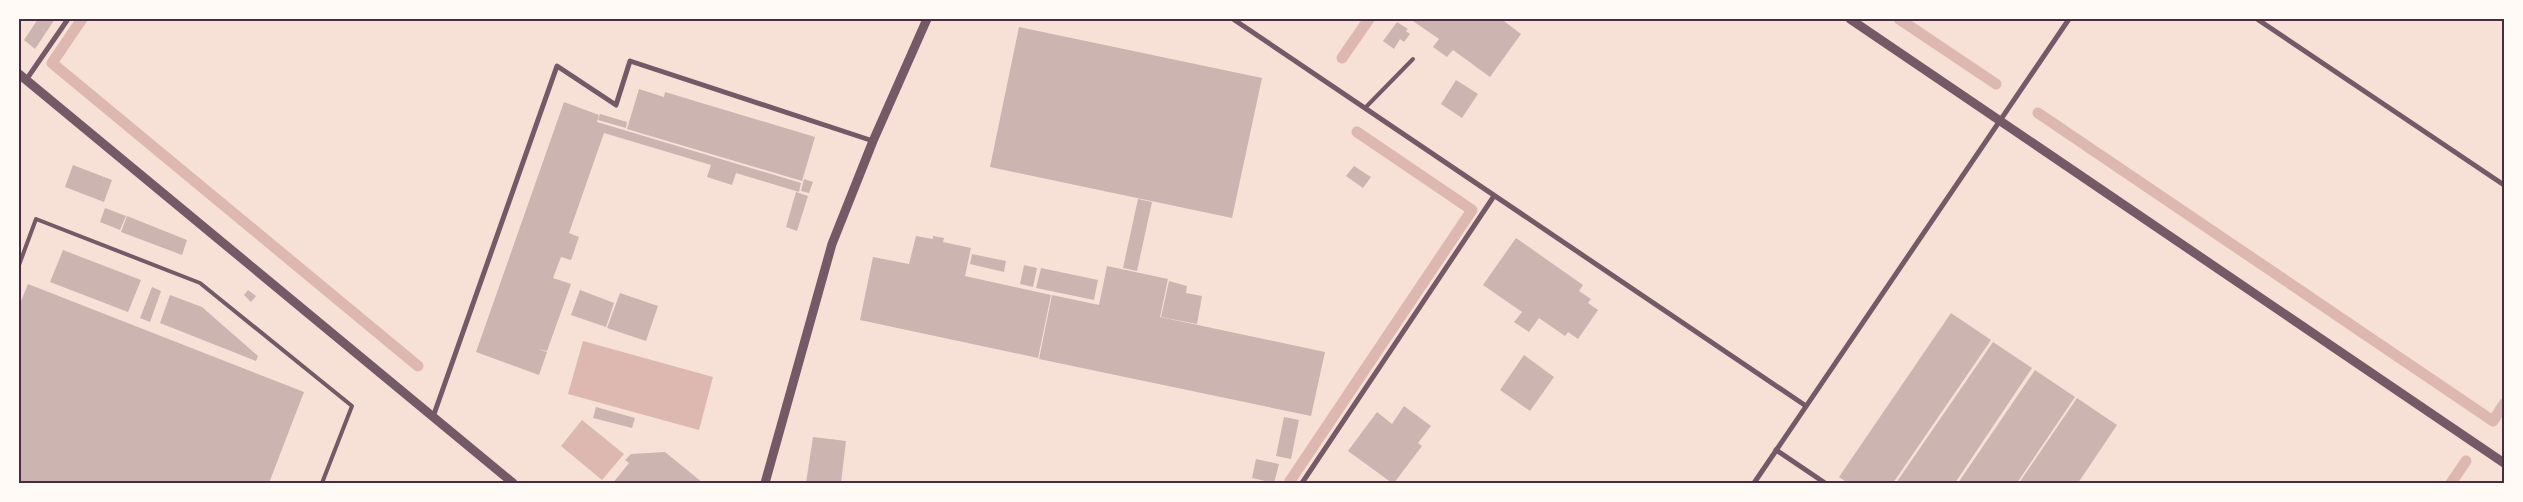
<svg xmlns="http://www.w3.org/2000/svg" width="2523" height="502" viewBox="0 0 2523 502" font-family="'Roboto Condensed',sans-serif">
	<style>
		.water { fill: #dcb8b0 }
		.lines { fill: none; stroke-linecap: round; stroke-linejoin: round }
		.stream { stroke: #dcb8b0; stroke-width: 11 }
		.building { fill: #ccb4b1 }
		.service { stroke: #755966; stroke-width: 4 }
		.minor { stroke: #755966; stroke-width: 5 }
		.tertiary { stroke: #755966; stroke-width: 9 }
		.neatline { fill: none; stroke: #4a2c40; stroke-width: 2 }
	</style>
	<rect width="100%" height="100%" fill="#f7e1d7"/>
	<g class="water">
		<path d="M583 341 713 377 699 430 568 394Z"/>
		<path d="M582 420 624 454 602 480 561 446Z"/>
	</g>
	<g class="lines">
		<g class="stream">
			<path d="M82 19 52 63 418 366"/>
			<path d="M1899 19 1996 84"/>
			<path d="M1342 58 1369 19"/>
			<path d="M2038 113 2493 421 2504 404"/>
			<path d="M1290 481 1472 210 1357 132"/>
			<path d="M2451 483 2466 461"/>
		</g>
	</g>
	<g class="building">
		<path d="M38 19H55L35 49 24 40Z"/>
		<path d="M1410 19H1505L1504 21 1521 34 1490 77 1453 50 1447 57 1433 47 1439 39Z"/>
		<path d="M1397 22 1408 29 1406 31 1410 34 1404 42 1400 39 1394 49 1383 41Z"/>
		<path d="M1019 27 1262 78 1232 218 990 167Z"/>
		<path d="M1456 80 1478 94 1462 118 1441 104Z"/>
		<path d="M639 89 664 97 665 92 815 137 802 181 627 129Z"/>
		<path d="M564 102 599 115 597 122 801 183 799 192 736 173 732 185 707 177 711 165 604 133 569 233 579 237 571 260 561 257 553 278 571 284 547 351 538 349 547 352 539 375 476 352Z"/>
		<path d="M600 114 627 122 626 128 598 120Z"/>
		<path d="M73 165 112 180 104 202 65 187Z"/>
		<path d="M1354 166 1371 177 1363 188 1346 176Z"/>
		<path d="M804 179 813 182 809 193 801 191Z"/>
		<path d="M796 192 808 196 797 231 786 227Z"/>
		<path d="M1138 199 1152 202 1137 271 1123 268Z"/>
		<path d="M105 208 126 216 120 230 100 222Z"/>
		<path d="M127 216 187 240 182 255 121 232Z"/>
		<path d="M916 236 933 239V236L944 238 943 242 971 248 965 276 1051 295 1038 358 860 320 873 257 909 264Z"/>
		<path d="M1516 238 1583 285 1579 291 1591 299 1588 303 1598 310 1578 339 1568 332 1565 336 1539 318 1529 332 1514 322 1522 312 1483 285Z"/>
		<path d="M63 250 141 280 128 312 50 282Z"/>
		<path d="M972 254 1006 261 1004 272 970 264Z"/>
		<path d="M1024 265 1037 268 1033 287 1020 284Z"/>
		<path d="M1107 266 1168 279 1160 317 1325 352 1311 416 1039 359 1052 295 1099 305Z"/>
		<path d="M1041 268 1098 280 1094 300 1036 288Z"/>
		<path d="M1169 281 1187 286 1186 293 1202 296 1197 324 1161 317Z"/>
		<path d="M28 284 304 392 269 483H19V306Z"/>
		<path d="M152 287 161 291 150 322 140 318Z"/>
		<path d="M248 290 256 296 251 302 244 295Z"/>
		<path d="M580 290 614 303 606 327 571 315Z"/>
		<path d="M620 293 658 306 646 341 607 328Z"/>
		<path d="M170 295 202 307 258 356 256 361 160 323Z"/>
		<path d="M1951 313 1991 340 1893 483H1848L1839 477Z"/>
		<path d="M1993 342 2032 368 1955 483H1896Z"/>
		<path d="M1524 355 1554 377 1530 411 1500 390Z"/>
		<path d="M2035 370 2075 397 2017 483H1958Z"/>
		<path d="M2077 398 2117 425 2078 483H2019Z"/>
		<path d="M1404 406 1431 426 1418 443 1422 446 1394 483H1392L1348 451 1377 412 1392 424Z"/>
		<path d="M596 407 635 418 632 428 593 418Z"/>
		<path d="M1284 417 1299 420 1291 459 1276 456Z"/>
		<path d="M813 437 846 441 841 483H806Z"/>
		<path d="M665 452 703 483H613L629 463 625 460 631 454Z"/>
		<path d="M1256 459 1279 464 1274 483 1252 478Z"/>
	</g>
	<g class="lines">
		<g class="service">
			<path d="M1365 108 1413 59"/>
			<path d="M19 265 36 219 200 283 352 406 322 483"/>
		</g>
		<g class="minor">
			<path d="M1233 19 1806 406"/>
			<path d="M2257 19 2504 185"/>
			<path d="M26 80 68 19"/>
			<path d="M433 417 557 66 616 105 630 61 873 141"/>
			<path d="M1776 450 1825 483"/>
			<path d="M1302 483 1494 196"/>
			<path d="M1754 483 2069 19"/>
		</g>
		<g class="tertiary">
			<path d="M1850 19 2504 463"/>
			<path d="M19 74 513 483"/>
			<path d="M765 483 832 244 873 141 927 19"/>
		</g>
	</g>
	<rect width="2523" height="502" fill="none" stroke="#fffaf5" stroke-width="40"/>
	<rect x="20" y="20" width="2483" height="462" class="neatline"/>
</svg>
